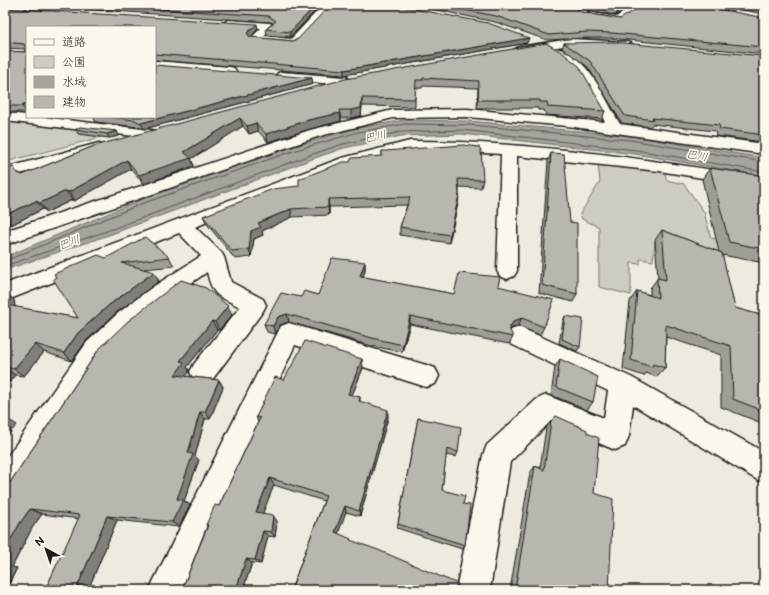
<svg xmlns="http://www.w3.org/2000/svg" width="769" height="595" viewBox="0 0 769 595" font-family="'Balsamiq Sans','Klee One',sans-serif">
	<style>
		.green { fill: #ceccc2; stroke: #75746f }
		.water { fill: #a6a39d; stroke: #6f6d69 }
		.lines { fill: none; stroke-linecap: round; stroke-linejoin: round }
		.shore { stroke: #535250; stroke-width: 1 }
		.street-casing { stroke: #1c1c1c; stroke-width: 3 }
		.secondary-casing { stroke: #1c1c1c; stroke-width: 3 }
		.street { fill: #fbf7ec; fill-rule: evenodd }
		.secondary { fill: #fbf7ec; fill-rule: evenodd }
		.wall { fill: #9f9d96; stroke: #1c1c1c }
		.shaded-wall { fill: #827f7a; stroke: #1c1c1c }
		.building { fill: #b9b6af; stroke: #1c1c1c }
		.labels { text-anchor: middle; stroke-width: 3.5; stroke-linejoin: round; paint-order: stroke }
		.far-water-label { font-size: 11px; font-style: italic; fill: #5a5956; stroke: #fbf7ec }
	</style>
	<rect width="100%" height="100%" fill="#eeeadf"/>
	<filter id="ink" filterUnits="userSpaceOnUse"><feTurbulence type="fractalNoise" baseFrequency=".025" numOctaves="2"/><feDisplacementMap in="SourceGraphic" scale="8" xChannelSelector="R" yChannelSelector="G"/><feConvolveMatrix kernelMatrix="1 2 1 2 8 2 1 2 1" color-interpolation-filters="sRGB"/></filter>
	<g filter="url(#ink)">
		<g class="green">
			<path d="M5 121 113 132V134L5 162Z"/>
			<path d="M598 164 665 169 666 180 684 184 704 212 711 238 717 239 722 253 709 258 655 240 653 261 640 259V264L631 263V295L599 287V227L582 219 580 214 600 182Z"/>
		</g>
		<path class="water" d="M405 120 470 121 631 136 764 158V176L635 154 462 134 401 136 344 148 315 158 109 235 5 270V257L140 200 292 147 357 128Z"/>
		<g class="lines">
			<g class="shore">
				<path d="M5 261 141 204 293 151 358 132 405 124 470 125 630 140 764 162"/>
				<path d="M5 266 107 231 313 154 343 144 401 132 462 130 636 150 764 172"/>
			</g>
			<g class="street-casing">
				<g id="street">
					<path d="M18 5H31L5 18V11Z"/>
					<path d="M323 5H333L298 44 294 45 251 41 250 39 261 28 228 26 223 23 228 20 270 23 275 26 264 36 291 39Z"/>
					<path d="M635 5H646L618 23 589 18 584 15 589 12 616 17Z"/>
					<path d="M570 39 628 42 634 45 628 48 570 45 519 53 513 50 519 47Z"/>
					<path d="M556 48C588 55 605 99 620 124L764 144V154L567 126 467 117 393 118 320 136 5 245V231L310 130 393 110 467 109 605 122 578 73 550 51 552 49Z"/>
					<path d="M5 113 27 115V117H42L151 130 156 131 158 134 156 137 151 138 5 121Z"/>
					<path d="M410 141C529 141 647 159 764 178V188L659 171 517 156V271L514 276 507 279 500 276 497 271 501 154 451 151H410L354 164 195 227 221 252 224 257 231 282 263 299 266 305 263 311 212 380 203 383 194 380 190 372 194 364 240 307C218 295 213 298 207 272L167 300 133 328 105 356 16 497 5 501V460L87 342 117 314 151 288 201 256 179 233 5 301V284L342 158Z"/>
					<path d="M99 143 104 145 107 148 104 151 5 178V168Z"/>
					<path d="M289 323 426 365 435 368 439 376 435 384 426 387 295 345 184 590H149L281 326Z"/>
					<path d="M519 327 631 377 764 452V483L754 478 633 405 629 436 625 446 615 450 550 422 510 462 490 590H456L483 455 487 445 537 399 546 395 604 418 608 391 511 344 507 337 511 330Z"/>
				</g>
			</g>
			<g class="secondary-casing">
				<g id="secondary">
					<path d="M155 61 230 67 234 68 236 71 234 74 230 75 155 69Z"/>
					<path d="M282 72 344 77 348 78 350 81 348 84 344 85 278 79 276 76 278 73Z"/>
				</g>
			</g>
			<use href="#street" class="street"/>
			<use href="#secondary" class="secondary"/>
		</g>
		<g class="wall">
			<path d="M27 5H321L290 37 267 35 266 29 273 23 270 22Z"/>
			<path d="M413 5H632L616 15 580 9 578 10 581 12 620 19 764 18V54L610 38H585L547 40 495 22Z"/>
			<path d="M716 5H764V14Z"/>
			<path d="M404 7 527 43 344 75 155 60V27H27V111L26 112H5V51L25 52V49L5 48V8L258 29 250 37 293 41Z"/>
			<path d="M546 43 605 111 602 119 546 115 544 110H538V108H477L478 88 423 86 422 88H415V107L362 106 361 116 351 118H341V121L310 129 268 142 258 131 249 134 243 126 191 159 194 166 144 184 131 169 74 201 72 200 47 212 43 209 11 225 10 223 5 226V169L19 173 22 175 94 146Z"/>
			<path d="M564 43 764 56V142L716 136 715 131 652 124 650 127 622 123 588 67 562 48Z"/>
			<path d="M313 84 144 129 138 127 96 122 93 117H155Z"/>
			<path d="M76 129 117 131 119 136 109 138 78 134Z"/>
			<path d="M382 151 483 180 481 188 459 187V195L458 203 449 243 400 235V227L407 205 329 207V215L292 217 262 231 263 235 254 239 251 257 235 259 207 224 203 216 299 186 350 162 382 156Z"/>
			<path d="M551 153 577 294 573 302 539 293 548 161Z"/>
			<path d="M710 168 764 176V263L722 255 735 308 764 316V424L721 407V355L666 337 665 368 656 377 646 373 644 376 623 369 630 301 637 291 650 295V288L658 278 655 240 662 230 719 252 702 179Z"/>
			<path d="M169 257 174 266 144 269 159 281 116 313 86 341 72 361 44 352 24 376 15 375 5 387V292L14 300 15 307 78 318 106 258Z"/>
			<path d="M365 262V270L363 277 454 294 498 286 544 327 540 335 518 326 510 329 509 330 513 337 509 344 410 324 402 352 372 346 289 322 280 325 275 334 267 332 264 324 301 297 318 295Z"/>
			<path d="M232 315 219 330H217L187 367 189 370 185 376 219 380 223 387 210 419H205L195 456 199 460 184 501 190 505 179 527 117 520 88 590H45L79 519 42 514 32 528 12 567 17 568 6 590 5 490 99 349Z"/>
			<path d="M565 316 580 347 577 351 559 343 563 321Z"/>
			<path d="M560 359 593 402 587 410 551 395 555 367Z"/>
			<path d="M363 368 352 395 360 397V402L388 418 360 516 346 512 291 590 324 501 274 485 262 513 277 521 275 537 268 536 261 564 252 563 243 590H171L183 587 207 526 206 525 219 506 258 422 256 417 284 380Z"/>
			<path d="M418 418 458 452 456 457 446 455 442 490 463 504 465 545 462 549 397 528Z"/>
			<path d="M551 421 587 433 594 493 609 590H510L530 473 535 466 540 468 546 428Z"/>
		</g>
		<g class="shaded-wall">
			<path d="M316 5H321L290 37V32Z"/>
			<path d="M579 5H581L580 9 574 12 575 7Z"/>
			<path d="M626 5H632L616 15 618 10Z"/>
			<path d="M257 24 258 29 249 39 247 33Z"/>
			<path d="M529 38 527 43 344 75V70Z"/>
			<path d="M312 78 313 84 144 129 141 123Z"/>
			<path d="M362 98V106L361 116 351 118V110Z"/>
			<path d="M26 103 27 104V111L26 112 22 106Z"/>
			<path d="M340 113 341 121 310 129 268 142 266 134 308 120Z"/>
			<path d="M240 118 243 126 191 159 194 166 144 184 139 175 184 152Z"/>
			<path d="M256 123 258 131 249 134 247 126Z"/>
			<path d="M117 131 119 136 109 138 107 134Z"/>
			<path d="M127 160 131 169 74 201 69 192Z"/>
			<path d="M66 191 72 200 47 212 40 203Z"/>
			<path d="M459 195 458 203 449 243 450 235Z"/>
			<path d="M328 199 329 207V215L328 207Z"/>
			<path d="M36 201 43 209 11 225 5 218V215Z"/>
			<path d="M291 209 292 217 262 231 263 235 254 239 251 257 249 249 251 231 258 223Z"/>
			<path d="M5 218 10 223 5 226Z"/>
			<path d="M365 262V270L361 284 360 276Z"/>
			<path d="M154 272 159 281 116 313 86 341 72 361 64 353 78 333 109 305Z"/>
			<path d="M5 292 14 300 16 314 6 305Z"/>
			<path d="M228 306 232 315 219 330 215 322Z"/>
			<path d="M287 314 289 322 280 325 275 334 273 326 278 317Z"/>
			<path d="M410 316V324L402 352 403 345Z"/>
			<path d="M522 318 518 326 510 329 506 336 509 328 514 321Z"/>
			<path d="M212 321 217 330 187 367 189 370V372L180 383 175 375 180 361Z"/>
			<path d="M35 344 44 352 24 376 14 369Z"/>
			<path d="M362 359 363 368 349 403 348 394Z"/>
			<path d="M5 368 15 375 5 387Z"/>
			<path d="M219 380 223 387 210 419 205 412Z"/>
			<path d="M388 410V418L360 516 359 511Z"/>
			<path d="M200 412 205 419 195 456 199 460 184 501 190 505 179 527 172 522 177 499 188 453Z"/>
			<path d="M6 418 17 425 5 438V419Z"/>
			<path d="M270 478 274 485 261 518 256 512Z"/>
			<path d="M345 506 346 512 337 537 335 532Z"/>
			<path d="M30 509 42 514 32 528 12 567 17 568 5 590V550L20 523Z"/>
			<path d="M273 515 277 521 275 537 271 532Z"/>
			<path d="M107 516 117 520 88 590H76Z"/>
			<path d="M263 531 268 536 261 564 255 560Z"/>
			<path d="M246 559 252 563 243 590H236Z"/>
		</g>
		<g class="building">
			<path d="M99 5H316L290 32 266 29 276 21 269 16Z"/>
			<path d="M330 5H397L404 7 488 23 529 38 344 70 155 54V27H27V103L22 106H5V51L25 52V45L24 44 5 42V8L257 24 247 33 250 37 293 41 298 39Z"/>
			<path d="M438 5H579L575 7 581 12 620 19 643 5H699L764 18V47L612 33 587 32 549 35 496 16Z"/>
			<path d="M590 5H626L618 10Z"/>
			<path d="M744 5H764V9Z"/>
			<path d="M612 42 764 56V135L720 129 719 125 652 118 654 120 625 116 590 61 564 43Z"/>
			<path d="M546 43 563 53 579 66 605 111 548 107 547 102H540V100H478L479 81 423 78V80H416L415 99 362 98 361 108 351 110H339L340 113 308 120 266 134 256 123 247 126 240 118 184 152 191 158 139 175 127 160 69 192 66 191 40 203 36 201 5 215V169L14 167 16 172 22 175 94 146 345 79Z"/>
			<path d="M155 65 312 78 141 123 135 120 108 117H155Z"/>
			<path d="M80 127 117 131 107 134 76 129Z"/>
			<path d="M463 145 479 147 481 150 483 180 458 179 459 195 450 235 400 227 410 197 328 199V207L291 209 258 223 261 227 251 231 249 249 232 251 203 216 273 189 299 186V179L343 162H350L351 159 352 158 382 156V151H385Z"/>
			<path d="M551 153 564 154 570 222 577 223V294L542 285Z"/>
			<path d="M710 168 764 176V249L729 242Z"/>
			<path d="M662 230 722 253 735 308 764 316V411L733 399 731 346 666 325 665 368 653 364 652 367 631 360 637 291 658 298 657 278 666 280Z"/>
			<path d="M145 237 169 257 122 263 154 272 109 305 78 333 64 353 35 344 14 369 5 367V294L6 305 78 318 53 279 56 277 54 274 98 255 106 258Z"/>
			<path d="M332 258 365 262 360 276 454 294 459 273 500 277 498 286 554 300 544 327 522 318 514 321 509 328 513 337 410 316 403 345 372 338 287 314 278 317 273 326 264 324 281 293 301 297 304 291 318 295Z"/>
			<path d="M181 280 206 288 228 306 215 322 212 321 180 361 184 362 183 364 175 375 219 380 205 412H200L188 453 193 454 177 499 183 500 172 522 107 516 76 590H45L80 515 30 509 20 523 5 550V490L99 349 128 321Z"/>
			<path d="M565 316 583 319 580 347 562 339Z"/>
			<path d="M305 341 362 359 348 394 360 397 359 401 388 410 359 511 345 506 335 532 351 539 350 540 378 550 458 584 456 590H291L326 496 270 478 256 512 273 515 271 532 263 531 255 560 246 559 236 590H171L172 589H175L178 585 183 587 208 525H206L215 505 219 506 260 418 256 417 275 377 284 380Z"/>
			<path d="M560 359 598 377 593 402 556 387Z"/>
			<path d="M556 416 587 430V433L599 438 594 493 613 499 609 590H515L535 466 544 470 551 421Z"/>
			<path d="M418 418 461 427 458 452 447 449 442 490 465 496 463 504 470 505 465 545 398 524Z"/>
		</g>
	</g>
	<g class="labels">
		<g class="far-water-label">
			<text transform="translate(375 136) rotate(-13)" y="4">巴川</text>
			<text transform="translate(697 155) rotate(10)" y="4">巴川</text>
			<text transform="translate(69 242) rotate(-20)" y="4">巴川</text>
		</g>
	</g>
	<rect width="769" height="595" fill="none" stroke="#fbf7ec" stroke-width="20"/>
	<rect x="10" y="10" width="749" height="575" fill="none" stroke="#1c1c1c" stroke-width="1.5" filter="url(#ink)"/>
	<rect x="26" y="26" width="130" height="92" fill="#fbf7ec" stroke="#a29f99"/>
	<rect x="34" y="39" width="20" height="6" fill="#fbf7ec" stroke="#a29f99"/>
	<text x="62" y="46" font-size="12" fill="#1c1c1c">道路</text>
	<rect x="34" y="56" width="20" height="12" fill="#ceccc2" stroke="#a29f99"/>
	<text x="62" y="66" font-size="12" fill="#1c1c1c">公園</text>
	<rect x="34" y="76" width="20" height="12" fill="#a6a39d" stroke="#a29f99"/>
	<text x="62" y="86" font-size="12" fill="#1c1c1c">水域</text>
	<rect x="34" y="96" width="20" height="12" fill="#b9b6af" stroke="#a29f99"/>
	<text x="62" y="106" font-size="12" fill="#1c1c1c">建物</text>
	<g transform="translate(46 549) rotate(320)" stroke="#fbf7ec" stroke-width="3" paint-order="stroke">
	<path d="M0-3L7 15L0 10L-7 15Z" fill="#1c1c1c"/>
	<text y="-6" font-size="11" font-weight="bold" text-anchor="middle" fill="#1c1c1c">N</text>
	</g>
</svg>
